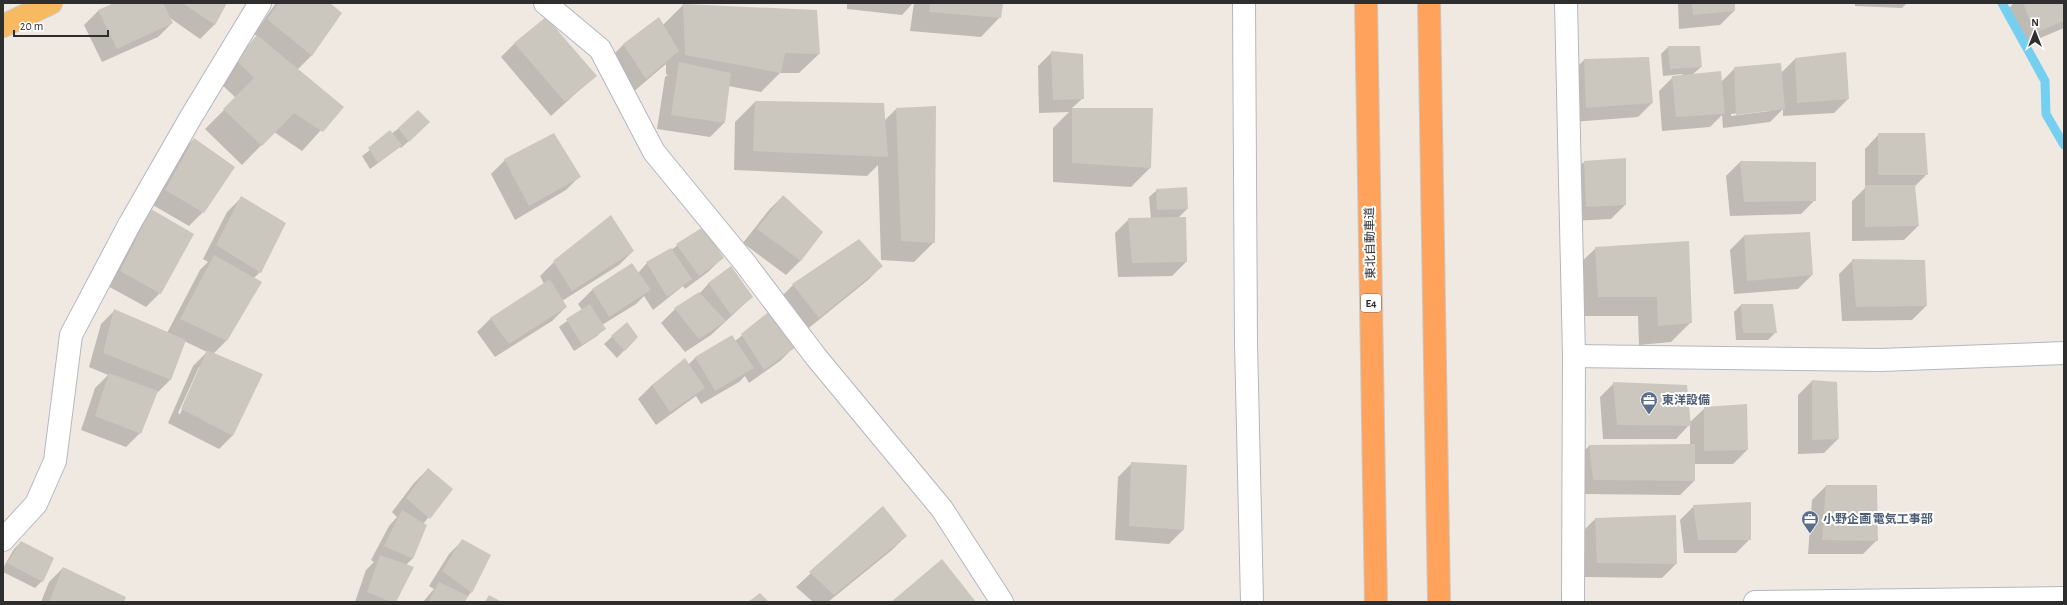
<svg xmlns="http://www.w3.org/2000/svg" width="2067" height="605" viewBox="0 0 2067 605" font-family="'Alegreya Sans','Noto Sans JP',sans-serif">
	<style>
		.shadow { fill: #0003; fill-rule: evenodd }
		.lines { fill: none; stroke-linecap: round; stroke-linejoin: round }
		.stream { stroke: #75cff0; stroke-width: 9 }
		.building { fill: #cbc7bf }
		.minor-casing { stroke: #b4b7c1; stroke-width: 24 }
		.trunk-casing { stroke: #c9c9c9; stroke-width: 24 }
		.motorway-casing { stroke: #c9c9c9; stroke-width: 24 }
		.minor { stroke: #fff; stroke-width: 22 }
		.trunk { stroke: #f8ba60; stroke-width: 22 }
		.motorway { stroke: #ffa35c; stroke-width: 22 }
		.labels { text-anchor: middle; stroke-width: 4; stroke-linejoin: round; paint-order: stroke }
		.shield { fill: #fff; stroke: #6d6d6d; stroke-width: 1 }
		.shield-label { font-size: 11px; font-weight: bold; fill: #2e2e2e }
		.street-label { font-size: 12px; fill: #2e2e2e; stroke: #fff }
		.service-label { font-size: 12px; font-weight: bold; fill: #4e5e75; stroke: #fff; text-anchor: start }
	</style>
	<rect width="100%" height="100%" fill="#efe9e1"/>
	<g class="shadow">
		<path d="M116 3H226L214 25 200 39 170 18 172 23 158 37 102 62 84 25 98 11Z"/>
		<path d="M276 3H328L312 55 297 70 342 107 302 151 274 132 242 165 205 129 236 98 217 80 257 36 254 34Z"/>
		<path d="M847 3H913L902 15 847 9Z"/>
		<path d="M914 3H1002L1000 17 981 37 910 31Z"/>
		<path d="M1678 3H1734V11L1720 25 1679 29Z"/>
		<path d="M1855 3H1907L1902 8 1855 6Z"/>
		<path d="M2014 3H2064V28L2021 46 2006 11Z"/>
		<path d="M683 5 816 11 819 54 799 73H780L761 92 728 86 724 123 710 137 657 129 665 77 668 75 666 74V64L632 93 610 58 624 44 663 25Z"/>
		<path d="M515 43 595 76 551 116 501 57Z"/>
		<path d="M1668 47 1701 67 1692 75 1721 82 1735 68 1781 73 1795 59 1848 99 1834 113 1783 116V109L1770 122 1723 128 1722 115 1710 127 1662 131 1659 91 1673 77 1683 76 1682 74 1663 76 1661 54ZM1770 109V111L1731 116V114Z"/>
		<path d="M1052 52 1083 98 1072 108 1150 168 1131 187 1053 182V128L1069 112 1039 113 1038 66Z"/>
		<path d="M1648 58 1652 103 1638 117 1572 122 1570 74 1584 60Z"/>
		<path d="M755 102 884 121 897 108 934 242 914 262 881 260 878 165 867 176 734 170 735 122Z"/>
		<path d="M399 128 422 129 401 148 400 147 370 169 362 156Z"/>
		<path d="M554 134 580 176 566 190 515 220 491 174 505 160Z"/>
		<path d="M1879 134 1927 174 1914 187 1918 226 1904 240 1852 241V201L1865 188V149Z"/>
		<path d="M194 139 203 212 189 226 151 204 180 153Z"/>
		<path d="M1625 160V205L1611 219 1572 221 1570 176 1584 162Z"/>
		<path d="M1740 162 1815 163V200L1801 214 1730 216 1726 176Z"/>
		<path d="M1157 190 1187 209 1178 218H1185L1186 262 1172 276 1118 277 1115 233 1129 219H1151L1149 197Z"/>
		<path d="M783 196 822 232 800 261 786 275 743 243 769 210Z"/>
		<path d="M241 198 260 272 254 278 260 282 226 341 213 354 233 435 219 449 168 423 193 366 207 352 184 341 170 380 156 394 140 433 126 447 81 430 95 388 108 375 89 367 101 324 115 310 167 333 200 270 208 262 203 259 227 212ZM199 367H201L180 414 178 413Z"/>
		<path d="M151 210 160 293 146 307 106 285 137 224Z"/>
		<path d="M611 216 633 251 619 265 562 301 566 307 552 321 495 357 477 332 491 318 544 284 540 276 554 262Z"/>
		<path d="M702 228 722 258 708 272 685 289 683 286 653 310 644 296 636 304 602 325 604 329 597 336 574 351 559 327 582 310 578 304 592 290 632 265 638 273 647 263 671 250Z"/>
		<path d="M1744 236 1812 275 1798 289 1734 294 1730 250Z"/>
		<path d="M859 240 882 266 868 280 805 331 779 299 793 285Z"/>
		<path d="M1596 248 1691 322 1671 342 1639 345 1638 316H1579L1576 267Z"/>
		<path d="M1853 260 1926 306 1912 320 1842 321 1839 274Z"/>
		<path d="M709 283 752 297 711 335 685 352 661 323 675 309 700 293Z"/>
		<path d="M1741 305 1775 333 1768 340H1736L1734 312Z"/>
		<path d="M771 312 794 347 780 361 749 383 745 376 739 382 701 404 696 396 656 425 638 399 652 385 688 365 696 357 735 341Z"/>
		<path d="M627 323 637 337 617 358 604 344Z"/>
		<path d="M1812 381 1836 383 1838 439 1824 453 1798 454V395Z"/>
		<path d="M1614 383 1689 423 1705 408 1747 450 1733 464H1694V481L1680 495 1580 494 1575 460 1589 446 1690 445V424L1676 439H1603L1600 397Z"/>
		<path d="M1132 463 1183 530 1169 544 1115 540 1118 477Z"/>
		<path d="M428 469 452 489 423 524 425 525 412 559 406 565 395 602H355L366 570 374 562 371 560 389 526 397 517 392 512 414 483Z"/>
		<path d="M1826 486 1877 540 1863 554H1808L1812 500Z"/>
		<path d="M1694 506 1750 539 1736 553H1684L1680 520Z"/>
		<path d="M882 507 906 536 892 550 828 602H813L796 587Z"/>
		<path d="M1595 519 1676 564 1662 578 1583 577 1581 533Z"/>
		<path d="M463 540 471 592 464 602H423L434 589 429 586 449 554Z"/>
		<path d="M21 542 42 581 35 588 3 572V568L14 549Z"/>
		<path d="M63 568 122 602H41L49 582Z"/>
	</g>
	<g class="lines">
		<path class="stream" d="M2002 3 2045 81 2046 114 2064 145"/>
	</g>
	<g class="building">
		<path d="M114 3H163L173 23 117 49 98 10Z"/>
		<path d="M182 3H227L215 25Z"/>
		<path d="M279 3H330L342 13 312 56 267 19Z"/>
		<path d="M930 3H1003L1001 18 929 12Z"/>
		<path d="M1692 3H1735V11L1693 15Z"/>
		<path d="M2023 3H2064V21L2035 33Z"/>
		<path d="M683 4 817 10 820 54 785 53 781 73 685 55Z"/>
		<path d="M546 17 597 76 565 102 514 43Z"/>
		<path d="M659 17 679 51 646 79 623 44Z"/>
		<path d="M257 35 344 107 323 132 294 113 262 146 223 109 254 78 236 60Z"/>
		<path d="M1668 46H1700L1702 67 1670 69Z"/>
		<path d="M1051 51 1083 54 1084 99 1053 100Z"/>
		<path d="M1846 52 1849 99 1797 103 1795 58Z"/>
		<path d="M1649 57 1653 103 1586 108 1584 59Z"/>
		<path d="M679 62 731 73 725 123 671 115Z"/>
		<path d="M1781 63 1785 109 1736 115 1734 67Z"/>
		<path d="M1721 71 1725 114 1676 117 1672 76Z"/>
		<path d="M755 101 884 103 888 157 753 151Z"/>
		<path d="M936 106 935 243 901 241 896 108Z"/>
		<path d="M1072 108H1153L1151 168 1072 163Z"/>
		<path d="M418 110 430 122 409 142 398 128Z"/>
		<path d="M390 130 402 145 378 163 368 148Z"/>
		<path d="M554 133 581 177 529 206 504 159Z"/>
		<path d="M1878 133H1925L1928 175H1878Z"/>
		<path d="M194 138 235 167 204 213 165 190Z"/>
		<path d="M1626 158V205L1586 207 1584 161Z"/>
		<path d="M1740 161 1816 162V201L1744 202Z"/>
		<path d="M1865 185H1915L1919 226 1865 227Z"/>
		<path d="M1187 187 1188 209 1157 210 1156 189Z"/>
		<path d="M783 195 823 232 801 261 757 229Z"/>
		<path d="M241 196 286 223 261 273 216 245Z"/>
		<path d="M151 209 194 234 161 294 120 271Z"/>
		<path d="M611 215 634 251 572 291 553 261Z"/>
		<path d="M1186 217 1187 262 1132 263 1128 218Z"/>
		<path d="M703 227 724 258 699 276 676 244Z"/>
		<path d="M1810 232 1813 275 1747 281 1744 235Z"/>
		<path d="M859 239 883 266 819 318 792 284Z"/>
		<path d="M1689 241 1692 323 1658 326 1657 297H1598L1595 247Z"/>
		<path d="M671 248 692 279 667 297 646 262Z"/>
		<path d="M214 255 262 282 227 341 180 319Z"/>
		<path d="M1852 259 1925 260 1927 306 1856 307Z"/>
		<path d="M632 263 651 290 609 317 592 289Z"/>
		<path d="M731 266 753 297 731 315 708 283Z"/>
		<path d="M550 279 567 307 509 344 490 318Z"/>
		<path d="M699 292 726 321 699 339 674 308Z"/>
		<path d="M590 304 606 329 582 345 566 319Z"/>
		<path d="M1741 304H1773L1777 333H1743Z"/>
		<path d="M114 309 186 340 171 380 103 353Z"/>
		<path d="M771 310 796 347 764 370 741 334Z"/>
		<path d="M627 322 638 337 625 351 611 336Z"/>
		<path d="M732 335 754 368 715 391 695 357Z"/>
		<path d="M207 350 263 374 233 436 181 409Z"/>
		<path d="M685 358 705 388 670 412 652 385Z"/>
		<path d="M109 373 158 391 141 434 95 416Z"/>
		<path d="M1812 380 1837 382 1839 439 1812 440Z"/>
		<path d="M1613 382 1687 385 1691 426 1617 425Z"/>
		<path d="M1747 404 1748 450 1704 451V407Z"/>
		<path d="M1695 444V481L1593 480 1589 445Z"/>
		<path d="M1131 462 1187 465 1184 530 1129 526Z"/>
		<path d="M428 468 453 489 430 519 406 498Z"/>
		<path d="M1826 485H1877L1878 541 1822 540Z"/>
		<path d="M1751 502V540H1698L1693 505Z"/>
		<path d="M883 506 907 536 834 595 809 572Z"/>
		<path d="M402 510 427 525 413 559 384 546Z"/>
		<path d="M1676 515 1677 564 1597 563 1595 518Z"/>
		<path d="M462 539 491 555 472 593 442 571Z"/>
		<path d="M21 541 54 558 43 582 7 563Z"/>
		<path d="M380 555 414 567 396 602H391L367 592Z"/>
		<path d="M942 559 976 602H891Z"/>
		<path d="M63 567 126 597 124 602H49Z"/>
		<path d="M439 582 468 596 465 602H428Z"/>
		<path d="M760 593 769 602H748Z"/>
		<path d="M489 595 502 602H485Z"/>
	</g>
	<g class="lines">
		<g class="minor-casing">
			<g id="minor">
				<path d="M545 3 600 49 654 152 745 263 816 357 942 509 1002 602"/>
				<path d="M1244 3 1246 343 1252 602"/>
				<path d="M1566 3 1574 356 1573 602"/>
				<path d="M1574 356 1881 360 2064 353"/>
				<path d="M3 540 36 504 55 461 71 335 129 225 191 117 260 3"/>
				<path d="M1755 602 2064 598"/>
			</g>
		</g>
		<g class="trunk-casing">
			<path id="trunk" d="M3 26 51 3"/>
		</g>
		<g class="motorway-casing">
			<g id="motorway">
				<path d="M1366 3 1376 602"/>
				<path d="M1429 3 1439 602"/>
			</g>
		</g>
		<use href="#minor" class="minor"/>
		<use href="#trunk" class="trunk"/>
		<use href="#motorway" class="motorway"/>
	</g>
	<defs>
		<g id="office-pin" transform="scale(0.9)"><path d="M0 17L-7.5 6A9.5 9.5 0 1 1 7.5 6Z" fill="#5c6f8a" stroke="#fff"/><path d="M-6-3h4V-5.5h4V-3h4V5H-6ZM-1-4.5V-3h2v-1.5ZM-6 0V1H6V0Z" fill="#fff"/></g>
	</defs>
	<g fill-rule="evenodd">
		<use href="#office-pin" x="1649" y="400"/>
		<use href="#office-pin" x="1810" y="519"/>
	</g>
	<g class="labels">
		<rect class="shield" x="1361" y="294" width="20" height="18" rx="3"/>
		<g class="shield-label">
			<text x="1371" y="307">E4</text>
		</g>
		<g class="street-label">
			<text transform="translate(1370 243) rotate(-91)" y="4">東北自動車道</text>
		</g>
		<g class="service-label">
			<text x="1662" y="404">東洋設備</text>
			<text x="1823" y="523">小野企画 電気工事部</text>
		</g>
	</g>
	<rect width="2067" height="605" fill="none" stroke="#2e2e2e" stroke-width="8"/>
	<g transform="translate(2035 32)" stroke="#ffffff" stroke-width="3" paint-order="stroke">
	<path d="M0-3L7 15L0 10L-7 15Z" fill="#2e2e2e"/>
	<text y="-6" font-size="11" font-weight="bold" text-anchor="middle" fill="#2e2e2e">N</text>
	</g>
	<path d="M14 30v6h94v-6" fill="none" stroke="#2e2e2e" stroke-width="2"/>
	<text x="20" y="30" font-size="12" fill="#2e2e2e" stroke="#ffffff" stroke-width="3" paint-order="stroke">20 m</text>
</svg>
